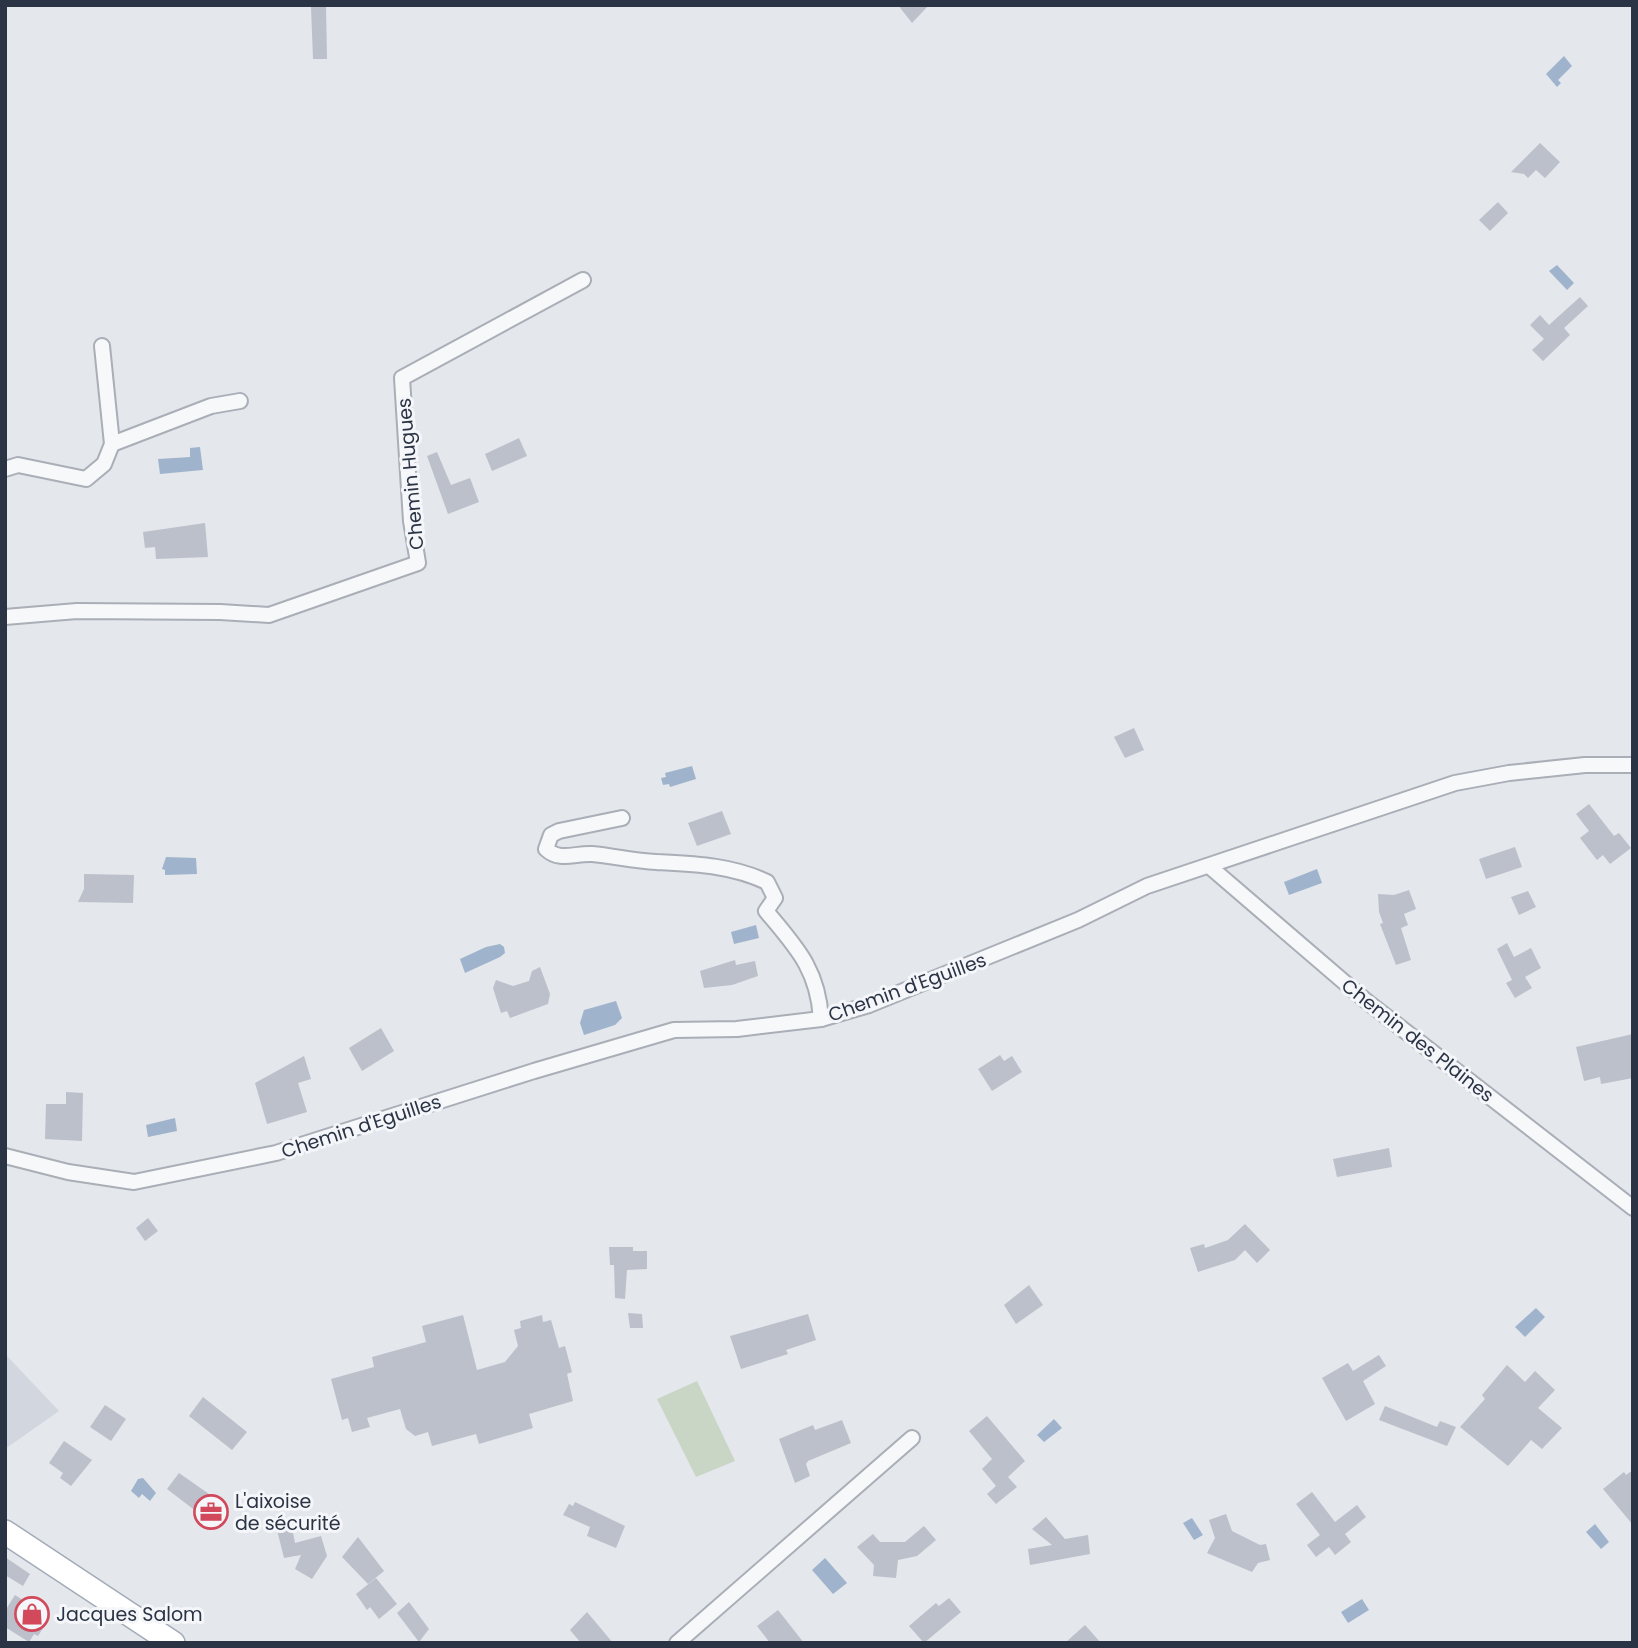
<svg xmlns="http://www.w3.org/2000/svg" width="1638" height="1648" viewBox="0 0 1638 1648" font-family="Poppins,sans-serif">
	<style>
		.built { fill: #d2d6de }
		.green { fill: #c9d6c5 }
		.water { fill: #9fb4cc }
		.building { fill: #bbc0ca }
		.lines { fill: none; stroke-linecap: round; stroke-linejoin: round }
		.minor-casing { stroke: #a9aeb7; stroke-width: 18 }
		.primary-casing { stroke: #a3abb8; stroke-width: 26 }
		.minor { stroke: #f7f8fa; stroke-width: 14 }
		.primary { stroke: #fff; stroke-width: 23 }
		.labels { text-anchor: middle; stroke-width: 6; stroke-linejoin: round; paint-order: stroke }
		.street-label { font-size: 19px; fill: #2b3445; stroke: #f4f6f9 }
		.poi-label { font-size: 19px; fill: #2b3445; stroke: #f4f6f9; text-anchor: start }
	</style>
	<rect width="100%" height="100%" fill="#e4e7ec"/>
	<path class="built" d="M5 1354 59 1411 5 1449Z"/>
	<path class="green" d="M697 1381 735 1461 696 1477 657 1399Z"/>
	<g class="water">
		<path d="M1564 56 1572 66 1558 80 1561 83 1557 87 1546 74Z"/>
		<path d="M1557 265 1574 283 1567 290 1549 271Z"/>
		<path d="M200 447 203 470 160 474 158 459 190 457V448Z"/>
		<path d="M692 766 696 779 670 787 669 784 663 785 661 778 666 777 665 773Z"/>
		<path d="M166 857 196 858 197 874 165 875V870L162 869Z"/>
		<path d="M1317 869 1322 883 1289 895 1284 882Z"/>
		<path d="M756 925 759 938 734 944 731 932Z"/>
		<path d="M500 944 504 947 505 953 500 957 465 973 460 959 486 947Z"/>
		<path d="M616 1001 622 1018 615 1025 584 1035 580 1023 584 1010Z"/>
		<path d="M175 1118 177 1131 148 1137 146 1125Z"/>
		<path d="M1536 1308 1545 1317 1525 1337 1515 1327Z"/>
		<path d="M1054 1419 1062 1428 1044 1442 1037 1435Z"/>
		<path d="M143 1478 156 1493 150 1501 142 1494 139 1498 131 1491 138 1479Z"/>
		<path d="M1192 1518 1203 1535 1194 1540 1183 1523Z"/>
		<path d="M1595 1524 1609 1542 1601 1549 1586 1532Z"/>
		<path d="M825 1558 847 1583 833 1594 812 1570Z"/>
		<path d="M1362 1599 1369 1610 1348 1623 1341 1612Z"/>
	</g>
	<g class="building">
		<path d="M898 5H929L912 23Z"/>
		<path d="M311 7H326L327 59H313Z"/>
		<path d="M1540 143 1560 162 1545 178 1536 170 1528 178 1524 174 1511 172Z"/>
		<path d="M1498 202 1508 213 1490 231 1479 220Z"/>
		<path d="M1580 297 1588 306 1564 328 1570 335 1543 361 1532 350 1544 339 1530 325 1540 315 1549 325Z"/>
		<path d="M519 438 527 456 492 471 485 454Z"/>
		<path d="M437 452 451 485 470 478 479 502 448 514 427 456Z"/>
		<path d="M205 523 208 557 156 559 155 547 145 548 143 532Z"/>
		<path d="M1134 728 1144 750 1125 758 1114 737Z"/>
		<path d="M1589 804 1614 836 1619 833 1631 848 1610 864 1603 855 1597 860 1580 838 1589 831 1576 814Z"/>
		<path d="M722 811 731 834 697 846 688 823Z"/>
		<path d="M1515 847 1522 867 1486 879 1479 859Z"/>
		<path d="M84 874 134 875 133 903 78 902 84 889Z"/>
		<path d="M1409 890 1416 909 1404 914 1408 925 1401 928 1411 960 1396 965 1380 924 1383 923 1379 912 1378 894 1394 895Z"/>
		<path d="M1528 891 1536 907 1519 915 1511 897Z"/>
		<path d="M1507 943 1514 957 1531 948 1541 968 1525 977 1532 988 1515 998 1506 983 1512 980 1497 949Z"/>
		<path d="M735 960 736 965 755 961 758 976 732 985 704 988 700 971Z"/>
		<path d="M540 967 550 994 548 1004 510 1018 507 1011 501 1013 493 988 496 980 513 986 529 981 532 971Z"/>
		<path d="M381 1028 394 1051 362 1071 349 1048Z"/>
		<path d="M1633 1034V1078L1601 1084 1600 1077 1584 1081 1576 1047Z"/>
		<path d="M1000 1055 1004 1061 1012 1056 1022 1072 992 1091 978 1069Z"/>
		<path d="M304 1056 311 1079 298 1083 307 1112 267 1124 255 1083Z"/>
		<path d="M66 1092 83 1093 82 1141 45 1139 46 1104H66Z"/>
		<path d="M1389 1148 1392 1167 1337 1177 1333 1159Z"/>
		<path d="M148 1218 158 1231 145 1241 136 1228Z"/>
		<path d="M1245 1224 1270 1250 1257 1263 1245 1250 1235 1260 1198 1272 1190 1248 1204 1244 1205 1248 1228 1240Z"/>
		<path d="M609 1247H633V1251H647V1269L627 1270 625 1299 615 1298 614 1265H610Z"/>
		<path d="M1029 1285 1043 1305 1016 1324 1004 1305Z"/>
		<path d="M628 1313 642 1314 643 1328H630Z"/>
		<path d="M808 1314 816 1340 786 1350 788 1354 741 1369 730 1336Z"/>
		<path d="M463 1315 477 1370 505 1362 518 1346 514 1330 521 1328 520 1321 542 1315 543 1322 551 1320 559 1348 565 1346 572 1372 567 1374 573 1401 529 1414 533 1428 479 1444 476 1434 432 1446 428 1432 415 1436 406 1429 400 1409 367 1418 370 1427 352 1432 348 1418 342 1420 331 1379 374 1367 372 1357 426 1342 422 1326Z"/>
		<path d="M1379 1355 1386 1366 1363 1381 1375 1404 1346 1421 1322 1378 1348 1363 1353 1371Z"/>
		<path d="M1507 1365 1525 1382 1535 1371 1555 1390 1538 1408 1562 1428 1542 1449 1531 1440 1508 1466 1460 1427 1485 1399 1482 1395Z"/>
		<path d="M203 1397 247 1432 232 1450 189 1416Z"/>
		<path d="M105 1405 126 1419 111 1441 90 1427Z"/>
		<path d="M1385 1406 1437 1427 1440 1421 1456 1427 1447 1446 1379 1420Z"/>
		<path d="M987 1416 1025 1461 1008 1477 1017 1487 996 1504 987 1494 996 1486 982 1469 992 1459 969 1431Z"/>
		<path d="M842 1420 851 1443 808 1461 806 1464 810 1476 795 1483 779 1439 813 1425 815 1430Z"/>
		<path d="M64 1441 92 1460 71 1486 60 1478 63 1473 49 1463Z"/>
		<path d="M1633 1470V1525L1603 1489 1624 1472 1626 1475Z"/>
		<path d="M179 1473 229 1508 218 1522 204 1511 201 1515 167 1489Z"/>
		<path d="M1312 1492 1335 1522 1357 1505 1366 1517 1345 1534 1351 1542 1335 1555 1329 1547 1316 1557 1307 1545 1320 1535 1296 1504Z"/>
		<path d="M575 1502 625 1526 616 1548 587 1536 590 1527 563 1515 569 1504 573 1506Z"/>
		<path d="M1226 1514 1232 1531 1260 1545 1266 1544 1270 1560 1258 1563 1252 1572 1207 1553 1215 1538 1209 1520Z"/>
		<path d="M1046 1517 1065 1539 1088 1535 1090 1554 1030 1565 1028 1549 1052 1545 1032 1529Z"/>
		<path d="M924 1526 936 1540 917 1556 898 1560 896 1578 873 1576 874 1565 857 1547 873 1534 880 1542H905Z"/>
		<path d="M292 1527 295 1543 321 1536 327 1556 312 1579 295 1569 301 1555 284 1558 277 1530Z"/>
		<path d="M358 1537 384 1571 368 1584 342 1557Z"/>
		<path d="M5 1557 30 1574 23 1586 5 1575Z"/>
		<path d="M376 1578 397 1604 379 1619 370 1607 367 1610 356 1594Z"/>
		<path d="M15 1595 50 1617 38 1636 34 1634 29 1642 5 1627V1611Z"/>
		<path d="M949 1598 961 1612 924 1643 909 1626 936 1603 939 1606Z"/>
		<path d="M409 1602 429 1629 419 1642 397 1613Z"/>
		<path d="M778 1610 804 1643H770L757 1626Z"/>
		<path d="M587 1612 613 1643H581L570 1630Z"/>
		<path d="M1085 1625 1101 1643H1065Z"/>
	</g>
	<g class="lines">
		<g class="minor-casing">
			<g id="minor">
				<path d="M112 444 211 406 240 401"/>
				<path d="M5 469 18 465 86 479 104 464 112 444 102 346"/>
				<path d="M5 617 77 611 220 612 269 615 418 563 411 521 402 378 583 280"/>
				<path d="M622 818 559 831 551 835 546 849C560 862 575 853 592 854 613 856 635 861 656 862 695 864 731 865 767 882L775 898 766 911C796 947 818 969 821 1019"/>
				<path d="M1209 866 1365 1000 1633 1208"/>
				<path d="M5 1156 68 1172 134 1182 276 1153 534 1071 674 1030 737 1029 821 1019 869 1005 1078 920 1147 886 1455 783 1509 773 1585 765H1633"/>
				<path d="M677 1643 912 1438"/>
			</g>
		</g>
		<g class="primary-casing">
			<path id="primary" d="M5 1532 173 1643"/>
		</g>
		<use href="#minor" class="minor"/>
		<use href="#primary" class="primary"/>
	</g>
	<defs>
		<g id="office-ring" transform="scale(1.75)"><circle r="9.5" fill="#f4f6f9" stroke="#d1495b" stroke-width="1.5"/><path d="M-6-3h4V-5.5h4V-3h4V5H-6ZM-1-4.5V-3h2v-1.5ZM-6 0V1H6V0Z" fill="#d1495b"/></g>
		<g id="shop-ring" transform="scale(1.75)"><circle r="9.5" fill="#f4f6f9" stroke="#d1495b" stroke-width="1.5"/><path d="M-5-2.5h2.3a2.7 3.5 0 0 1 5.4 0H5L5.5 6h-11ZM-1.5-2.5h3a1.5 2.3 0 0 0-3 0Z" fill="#d1495b"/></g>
	</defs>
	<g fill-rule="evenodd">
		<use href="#office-ring" x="211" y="1512"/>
		<use href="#shop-ring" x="32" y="1614"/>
	</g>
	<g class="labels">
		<g class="street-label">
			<text transform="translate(410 474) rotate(-95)" y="7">Chemin Hugues</text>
			<text transform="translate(907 987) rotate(-20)" y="7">Chemin d'Eguilles</text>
			<text transform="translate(1418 1040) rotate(38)" y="7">Chemin des Plaines</text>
			<text transform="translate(361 1126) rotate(-18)" y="7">Chemin d'Eguilles</text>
		</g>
		<g class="poi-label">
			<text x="235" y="1508">L'aixoise<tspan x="235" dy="22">de sécurité</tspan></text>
			<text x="56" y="1621">Jacques Salom</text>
		</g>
	</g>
	<rect width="1638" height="1648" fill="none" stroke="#2b3445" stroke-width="14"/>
</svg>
